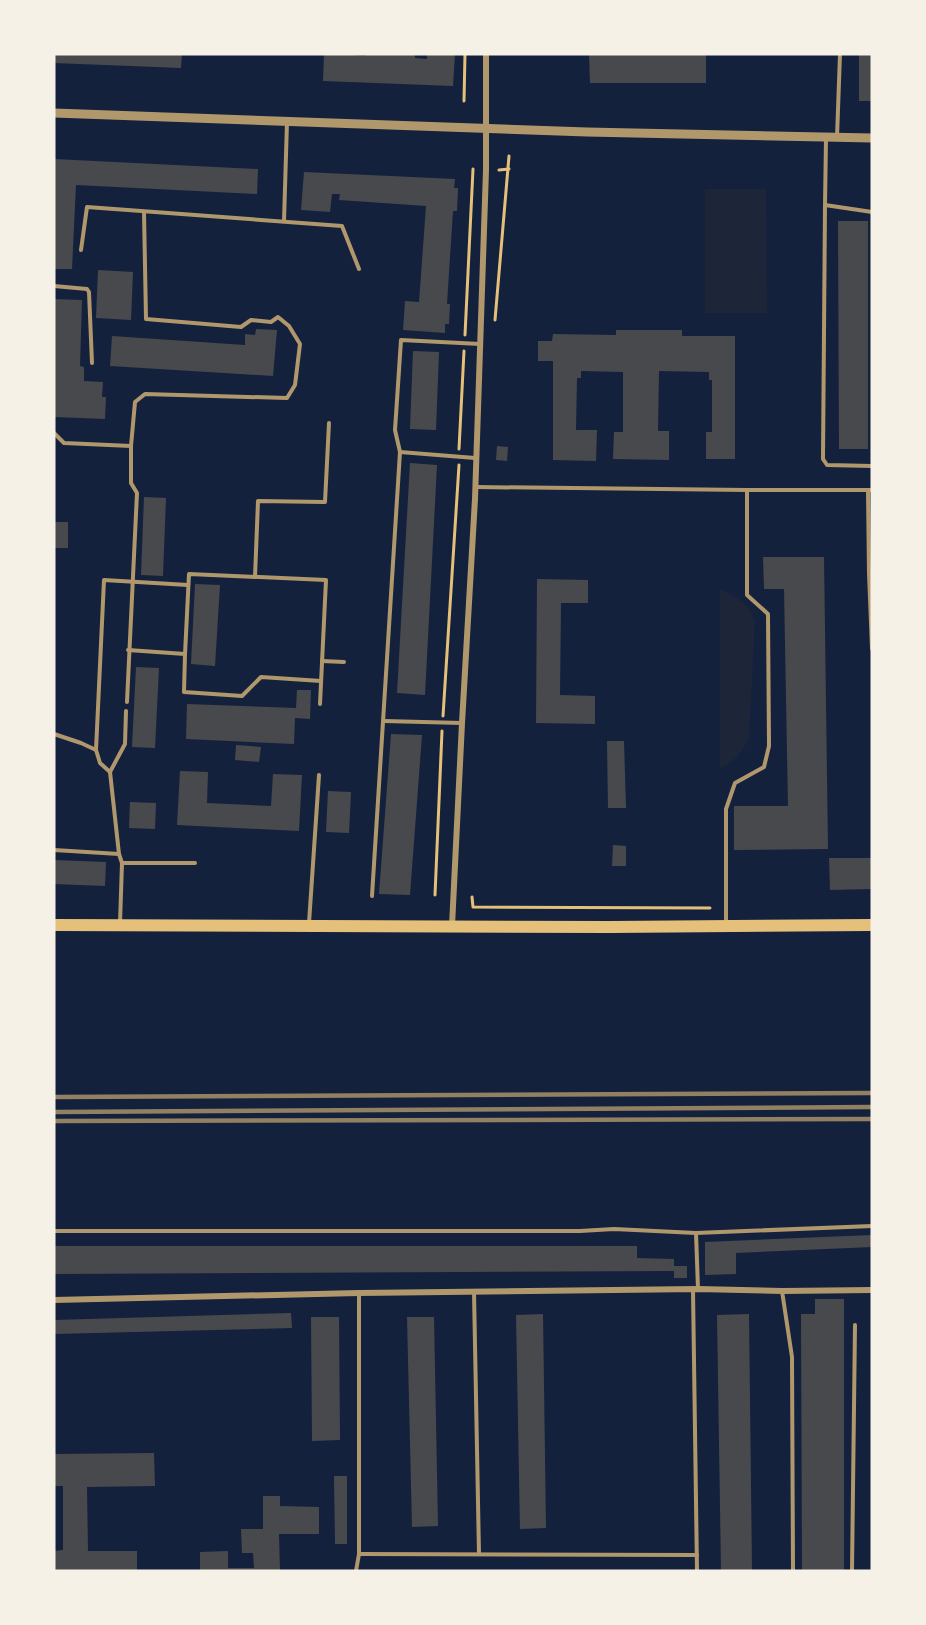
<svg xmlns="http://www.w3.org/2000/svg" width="926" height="1625" viewBox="0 0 926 1625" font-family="Overpass,sans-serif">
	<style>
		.green { fill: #1d2539 }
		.building { fill: #48494c }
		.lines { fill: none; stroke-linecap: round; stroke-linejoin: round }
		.path { stroke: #e5c07b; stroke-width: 3 }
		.service { stroke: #b1986c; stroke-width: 4 }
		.minor { stroke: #b1986c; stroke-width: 6 }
		.tertiary { stroke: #b1986c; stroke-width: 9 }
		.trunk { stroke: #e5c07b; stroke-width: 12 }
		.rail { stroke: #918062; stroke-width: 4.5 }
	</style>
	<rect width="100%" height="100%" fill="#14213d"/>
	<g class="green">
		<path d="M705 189H766L767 313H705Z"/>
		<path d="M720 589C737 597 749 604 755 622L749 737C742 754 735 760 720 769Z"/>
	</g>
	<g class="building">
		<path d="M54 54H182L181 68 54 63Z"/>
		<path d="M324 54H352V55L365 56V54H415V58L427 59V54H455L453 86 323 81Z"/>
		<path d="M589 54H706V83H590Z"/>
		<rect x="859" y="54" width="13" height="47"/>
		<path d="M54 159 258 169 257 194 76 185 72 269H54Z"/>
		<path d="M304 172 455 179 454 188H458L457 211H453L447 304H450L449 324H445V333L403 330 405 301 419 302 426 206 339 200 340 194H332L330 212 301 210Z"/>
		<path d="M838 221H868V449H839Z"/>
		<path d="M98 270 133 272 131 320 96 318Z"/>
		<path d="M54 299 82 300 80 366 84 367V381L103 382 102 397H106L105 419 54 417Z"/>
		<path d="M256 329 277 330 273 376 110 366 112 336 245 345V334L255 335Z"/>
		<path d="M616 330H682V336H735V459H706V432H712V380H709V372L659 371 658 431H669V460L613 459 614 432H623V372L581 371V378H577L576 430H597L596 461 553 460V361H538V341H552L553 334 616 335Z"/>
		<path d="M413 351 439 352 436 430 410 429Z"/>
		<path d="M497 446 508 447 507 461 496 460Z"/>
		<path d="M410 463 437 465 425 695 397 693Z"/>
		<path d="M144 497 166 498 163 576 141 575Z"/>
		<rect x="54" y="522" width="14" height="26"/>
		<path d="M763 557H824L828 849 734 850V806H788L784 589H764Z"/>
		<path d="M537 579 588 580V603H561L560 695 595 696V724L536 723Z"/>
		<path d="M195 584 220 585 215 666 191 664Z"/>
		<path d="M136 667 159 668 155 748 132 747Z"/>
		<path d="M297 690H311L310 719 295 718 294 744 186 739 187 704 296 708Z"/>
		<path d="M391 734 422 735 410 895 379 894Z"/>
		<path d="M607 741H624L626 808H608Z"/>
		<path d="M236 745 261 747 259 762 235 760Z"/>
		<path d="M180 771 208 772 207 803 271 806 273 774 302 775 299 831 177 825Z"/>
		<path d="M328 791 351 792 349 833 326 832Z"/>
		<path d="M130 802 156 803 155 829 129 828Z"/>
		<path d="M613 845 626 846V866H612Z"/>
		<path d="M829 858H872V889L830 890Z"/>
		<path d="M54 860 106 862 105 886 54 884Z"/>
		<path d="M872 1235V1247L736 1253V1274L705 1275V1242Z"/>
		<path d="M54 1246H637V1258L674 1259V1266H687V1278H674V1271L54 1274Z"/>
		<path d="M815 1299H844V1571H802L801 1314H815Z"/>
		<path d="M291 1313 292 1328 54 1334V1320Z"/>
		<path d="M543 1314 546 1528 520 1529 516 1315Z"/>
		<path d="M749 1314 752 1571H721L717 1315Z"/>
		<path d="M311 1317H339L340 1440 312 1441Z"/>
		<path d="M407 1317H434L438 1526 412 1527Z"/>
		<path d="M154 1453 155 1486 87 1487 88 1551H137V1571H54V1551L63 1550V1486H54V1454Z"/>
		<path d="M334 1476H347V1544H335Z"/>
		<path d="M263 1496H280V1506L319 1507V1534H279L280 1571H200V1552L228 1551V1568H254L253 1553H242L241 1529H263Z"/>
	</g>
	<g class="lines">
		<g class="path">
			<path d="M464 101 465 54"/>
			<path d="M499 170 509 169"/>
			<path d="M495 320 509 156"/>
			<path d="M465 335 473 169"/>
			<path d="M459 449 464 351"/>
			<path d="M443 716 459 465"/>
			<path d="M435 895 442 731"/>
			<path d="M472 897 473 907 710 908"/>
		</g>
		<g class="service">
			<path d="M837 137 840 54"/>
			<path d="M826 138 825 205 823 459 827 465 872 466"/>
			<path d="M825 205 872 212"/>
			<path d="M284 221 287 122"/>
			<path d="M81 250 87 207 342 226 359 269"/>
			<path d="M54 286 87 289 89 292 92 363"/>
			<path d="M54 433 64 443 131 446"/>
			<path d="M400 452 475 458"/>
			<path d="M476 487 747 490H872"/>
			<path d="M868 490 869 573"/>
			<path d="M872 573H869L872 649"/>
			<path d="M255 577 258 501 325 502 329 423"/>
			<path d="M128 650 185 654 184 692 242 696 261 677 321 681"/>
			<path d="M185 654 189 574 326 580 320 704"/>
			<path d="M322 661 344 662"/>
			<path d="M127 702 137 493 131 483V446L135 402 145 394 287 398 295 385 300 344 289 326 278 317 271 322 251 320 241 327 146 319 144 212"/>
			<path d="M384 721 462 723"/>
			<path d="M54 734 81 743 96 750"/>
			<path d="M110 772 100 763 96 750 104 580 188 585"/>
			<path d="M54 850 119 854 122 863 120 923"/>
			<path d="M119 854 110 772 125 744 126 711"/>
			<path d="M122 863H195"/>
			<path d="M372 896 400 452 395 430 401 340 480 344"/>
			<path d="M309 923 319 775"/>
			<path d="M726 923V809L735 783 764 767 769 746 768 614 747 595V490"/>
			<path d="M54 1231H580L614 1229 696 1233 698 1289"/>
			<path d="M696 1233 872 1226"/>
			<path d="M693 1290 697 1571"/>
			<path d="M782 1291 792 1357 793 1571"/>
			<path d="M474 1292 479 1554"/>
			<path d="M359 1554 697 1555"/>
			<path d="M356 1571 359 1554V1293"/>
			<path d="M852 1571 855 1325"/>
		</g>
		<g class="minor">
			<path d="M452 926 462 723 475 499 486 170V54"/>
			<path d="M54 1300 359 1293 698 1289 782 1291 872 1290"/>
		</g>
		<path class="tertiary" d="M54 113 587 132 872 138"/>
		<path class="trunk" d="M54 925 610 927 872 925"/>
		<g class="rail">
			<path d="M54 1097 872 1093"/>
			<path d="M54 1112 872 1107"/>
			<path d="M54 1121 872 1119"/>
		</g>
	</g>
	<rect width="926" height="1625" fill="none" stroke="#f6f1e7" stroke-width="111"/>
</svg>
